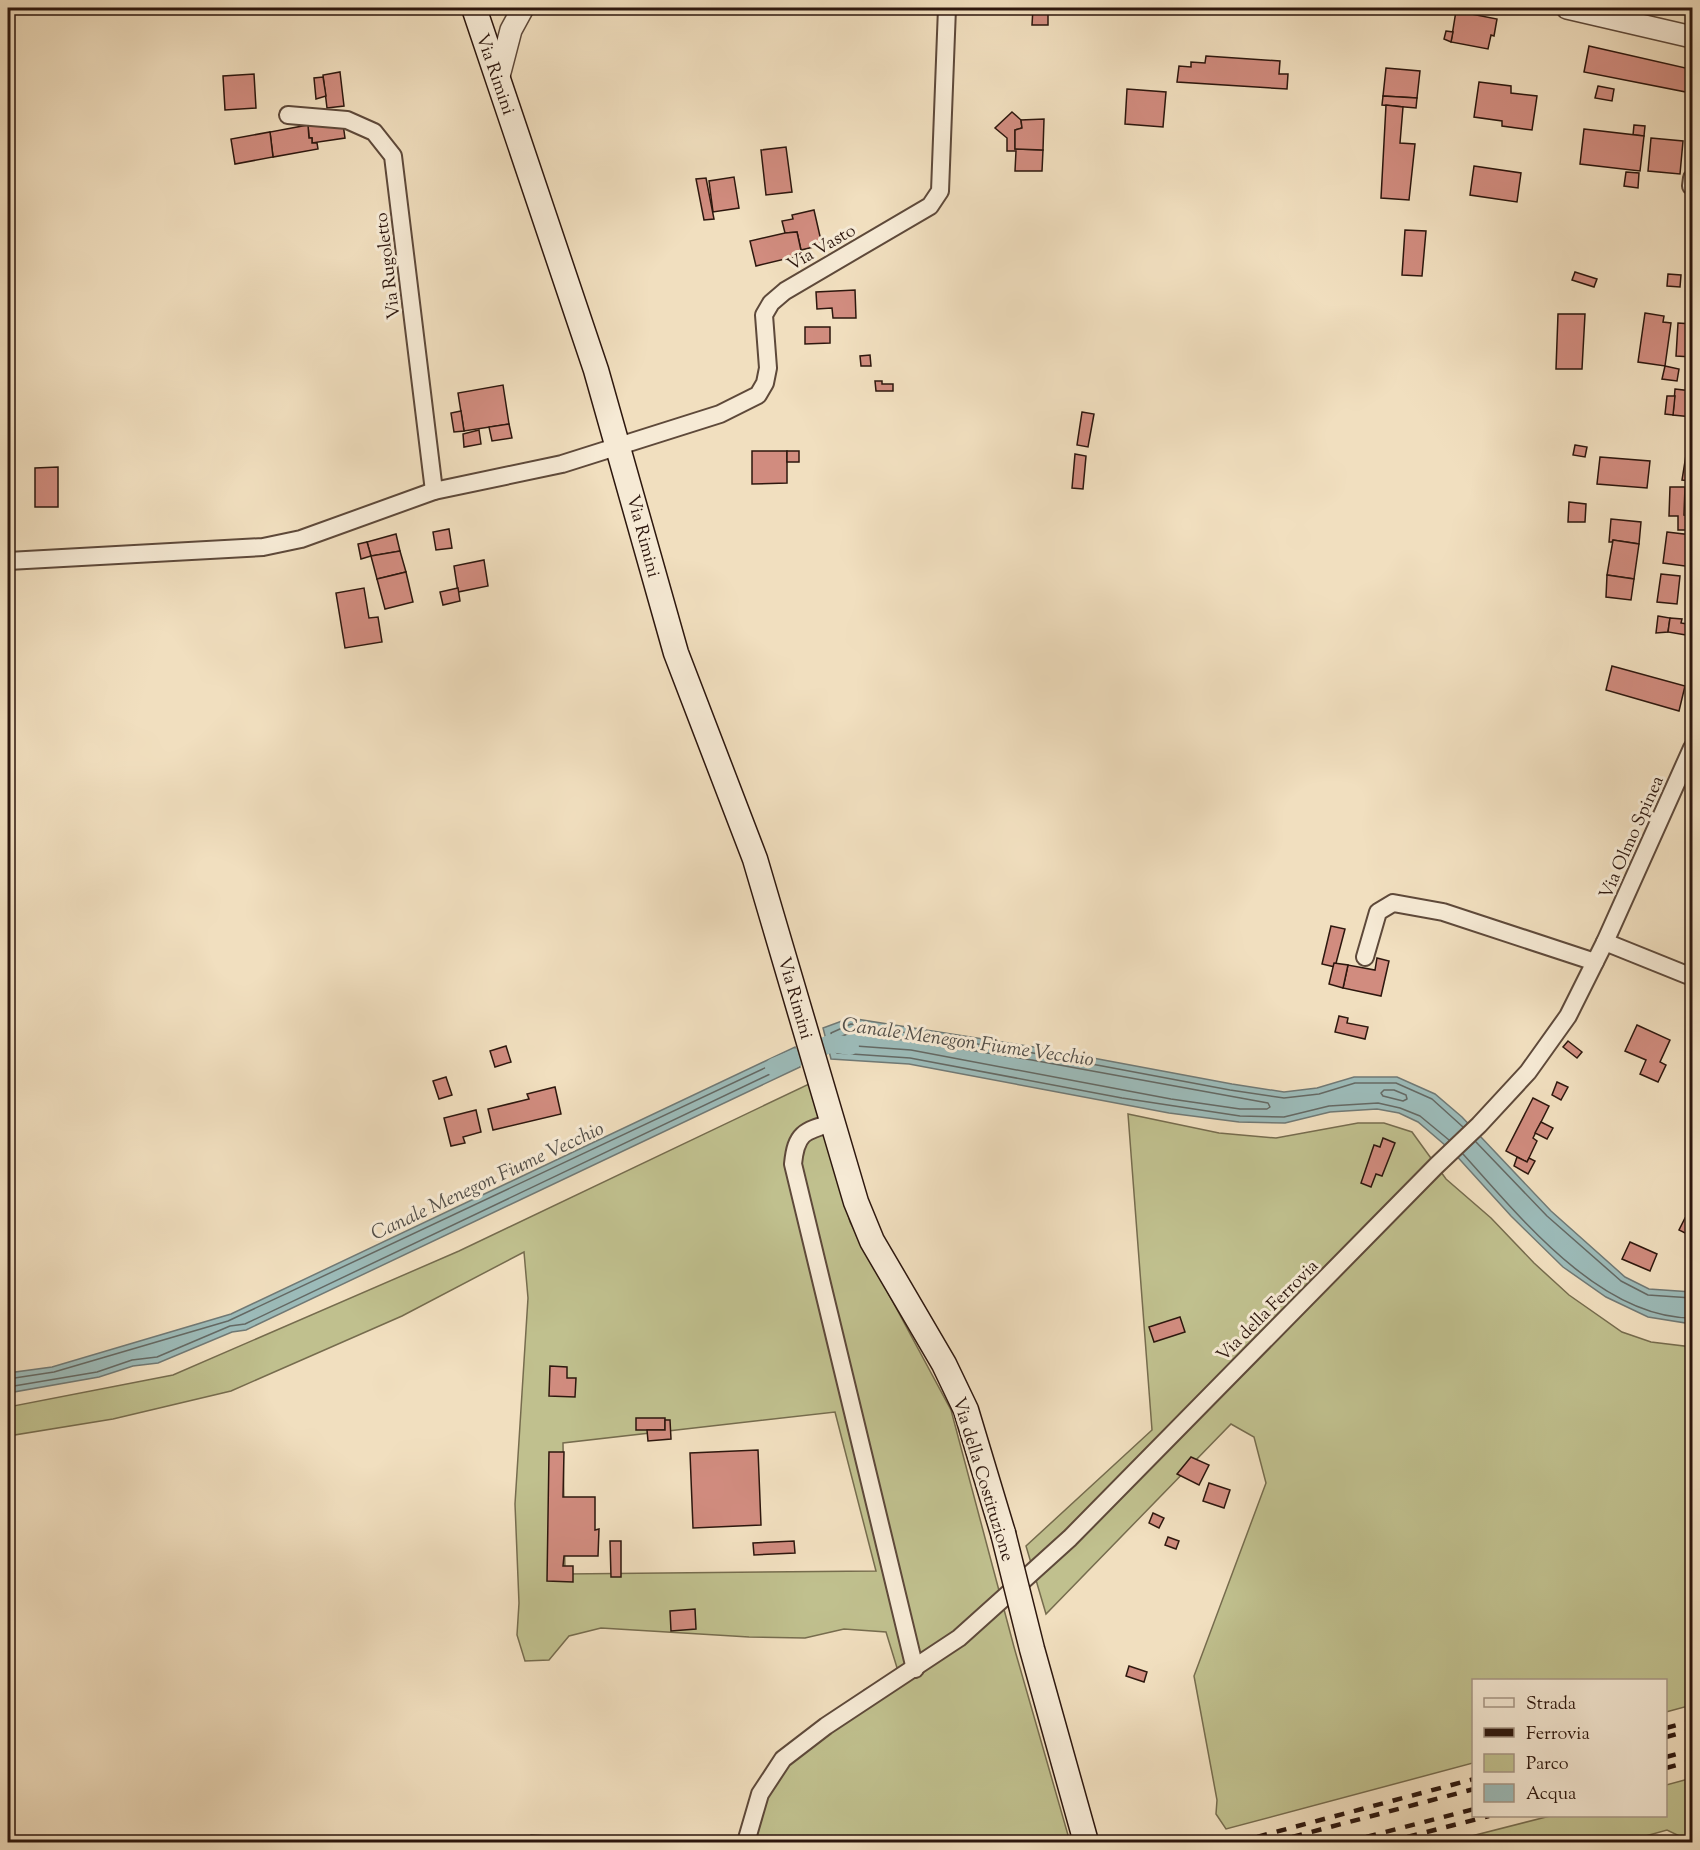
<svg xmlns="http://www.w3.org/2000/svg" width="1700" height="1850" viewBox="0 0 1700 1850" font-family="'Sorts Mill Goudy',serif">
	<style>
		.green { fill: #c0c08e; stroke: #766c4e; stroke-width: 1.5; fill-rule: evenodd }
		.water { fill: #9cbbb9; stroke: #707975; stroke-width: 1.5 }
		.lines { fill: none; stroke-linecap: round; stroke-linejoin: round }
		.shore { stroke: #646964; stroke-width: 1.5 }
		.canal { stroke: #9cbbb9; stroke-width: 18 }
		.building { fill: #d18c7f; stroke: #2d170e; stroke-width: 1.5 }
		.minor-casing { stroke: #5e493a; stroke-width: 20 }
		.tertiary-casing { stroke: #5e493a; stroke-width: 24 }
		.secondary-casing { stroke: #2d170e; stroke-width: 27 }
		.minor { stroke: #f6ead5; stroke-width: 16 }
		.tertiary { stroke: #f6ead5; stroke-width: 21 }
		.secondary { stroke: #f6ead5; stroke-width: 24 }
		.rail { stroke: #2d170e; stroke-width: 4.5; stroke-dasharray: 10 10; stroke-linecap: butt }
		.secondary-bridge-casing { stroke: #2d170e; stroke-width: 27; stroke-linecap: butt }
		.secondary-bridge { stroke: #f6ead5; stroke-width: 24 }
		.labels { text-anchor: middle; stroke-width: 6; stroke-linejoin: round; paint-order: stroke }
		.street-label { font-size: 18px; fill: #2d170e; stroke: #f6ead5 }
		.water-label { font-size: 20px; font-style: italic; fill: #54504a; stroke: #f6ead5 }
	</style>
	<rect width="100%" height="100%" fill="#f1dfbf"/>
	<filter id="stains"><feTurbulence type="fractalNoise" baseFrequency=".00333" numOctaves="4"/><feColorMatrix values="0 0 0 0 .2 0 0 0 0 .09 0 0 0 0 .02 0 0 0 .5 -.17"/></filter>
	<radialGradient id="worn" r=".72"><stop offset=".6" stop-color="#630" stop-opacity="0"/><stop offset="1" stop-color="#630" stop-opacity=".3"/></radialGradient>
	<g class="green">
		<path d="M809 1084 836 1169 850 1222 951 1410 1014 1647 1070 1842H748L756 1811 789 1762 862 1699 864 1690 898 1671 886 1632 844 1629 805 1638 749 1637 601 1628 569 1636 549 1660 525 1661 517 1635 519 1603 515 1504 528 1298 524 1252 402 1316 231 1391 113 1419 8 1436V1407L173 1375 459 1251ZM835 1412 876 1571 565 1574 563 1443Z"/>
		<path d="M1128 1114 1219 1133 1276 1138 1358 1123H1384L1412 1132 1446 1179 1491 1218 1534 1263 1569 1295 1622 1332 1651 1342 1692 1347V1705L1666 1712V1680H1474L1473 1763 1226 1829 1216 1814 1217 1800 1194 1676 1266 1483 1254 1437 1231 1424 1046 1614 1026 1546 1152 1430Z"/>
		<path d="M1692 1778V1842L1667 1830 1624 1842H1448L1550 1816H1666V1785Z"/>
		<path d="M531 1835 654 1842H531Z"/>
	</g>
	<g class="water">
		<path d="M850 1018 1034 1047 1232 1084 1284 1092 1317 1088 1354 1077H1397L1435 1094 1462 1117 1551 1211 1625 1277 1649 1289 1692 1292V1324L1648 1317 1606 1297 1563 1267 1511 1216 1453 1152 1418 1122 1399 1113 1377 1109 1330 1112 1285 1123 1239 1122 1169 1113 909 1064 831 1059 823 1028Z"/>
		<path d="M795 1047 800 1067 246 1330 232 1332 158 1363 133 1366 99 1377 8 1393V1373L52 1367 231 1314Z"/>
	</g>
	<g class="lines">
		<g class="shore">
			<path d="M852 1032 1032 1060 1268 1103 1270 1107 1267 1109H1240L1171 1099 911 1050 842 1045 840 1037Z"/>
			<path d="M1384 1090H1394L1406 1095 1407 1099 1403 1101 1383 1096 1381 1093Z"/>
			<path d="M1449 1140 1420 1116 1400 1108 1378 1103 1329 1106 1284 1117 1240 1116 1122 1098 910 1058 837 1053 835 1051 831 1033 851 1024 1033 1053 1230 1090 1284 1098 1319 1094 1355 1083H1396L1432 1099 1463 1127"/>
			<path d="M1476 1142 1547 1216 1621 1281 1648 1295 1692 1298"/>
			<path d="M1463 1154C1520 1217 1600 1318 1692 1318"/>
			<path d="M8 1379 54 1372 228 1321 788 1057 792 1059 791 1064 245 1324 230 1326 157 1357 132 1360 97 1372 8 1387"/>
		</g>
		<path class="canal" d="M774 1067 832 1043 850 1046"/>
	</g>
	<g class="building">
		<path d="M1033 8H1048V25H1032Z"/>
		<path d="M1456 11 1497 19 1494 36 1491 35 1488 49 1451 42Z"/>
		<path d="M1446 31 1453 32 1451 42 1444 39Z"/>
		<path d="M1589 46 1690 69 1686 92 1584 72Z"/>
		<path d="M1206 56 1280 61 1279 74H1288L1287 89 1177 82 1179 66 1191 67V62L1205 63Z"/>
		<path d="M1386 68 1420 71 1417 98 1383 96Z"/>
		<path d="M340 72 344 106 327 108 323 75Z"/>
		<path d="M254 74 256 108 225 110 223 76Z"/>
		<path d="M323 77 326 96 316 99 314 78Z"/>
		<path d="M1479 82 1511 86V93L1537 96 1532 130 1502 126V121L1474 117Z"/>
		<path d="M1598 86 1614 89 1612 101 1595 98Z"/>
		<path d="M1127 89 1166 92 1163 127 1125 124Z"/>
		<path d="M1383 96 1417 98 1416 108 1382 105Z"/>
		<path d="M1386 105 1403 107 1400 143 1415 144 1409 200 1381 198Z"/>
		<path d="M1012 112 1021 120 1022 128 1015 130V149L1043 150 1042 171H1015L1016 151H1007V138L995 128Z"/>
		<path d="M1044 119 1043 150 1015 149V130L1022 128 1021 120Z"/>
		<path d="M324 123V127L343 124 345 138 312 143V138H309L308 125Z"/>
		<path d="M308 125 309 138H312V143H317L318 149 273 157 270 132Z"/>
		<path d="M1634 125 1645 126 1644 136 1633 135Z"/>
		<path d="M1584 129 1644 136 1640 171 1580 164Z"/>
		<path d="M270 132 273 157 235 164 231 139Z"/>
		<path d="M1651 138 1683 141 1680 174 1648 171Z"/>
		<path d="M786 147 792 192 766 195 761 150Z"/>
		<path d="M1474 166 1521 173 1517 202 1470 195Z"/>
		<path d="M1626 172 1639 173 1638 188 1624 186Z"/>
		<path d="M734 177 739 208 713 212 709 181Z"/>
		<path d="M706 178 714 219 704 220 696 179Z"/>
		<path d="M814 210 822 245 801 250 797 232 785 233 782 221 793 219 792 215Z"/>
		<path d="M1405 230 1426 231 1422 276 1402 275Z"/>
		<path d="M797 232 802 255 756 266 750 241 785 233Z"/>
		<path d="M1575 272 1597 279 1594 287 1572 280Z"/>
		<path d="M1668 274 1681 275 1680 287 1667 286Z"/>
		<path d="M855 290 856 318H833L832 308 817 309 816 292Z"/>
		<path d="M1645 313 1664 316 1663 322 1671 323 1665 366 1638 362Z"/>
		<path d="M1558 314H1585L1582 369H1556Z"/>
		<path d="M1678 323 1692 324V357L1676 356Z"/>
		<path d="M805 327H830V343L805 344Z"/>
		<path d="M870 355 871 366H861L860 356Z"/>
		<path d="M1665 366 1679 369 1677 381 1662 379Z"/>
		<path d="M875 381H882V384H893V391H876Z"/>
		<path d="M503 385 509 424 464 431 458 393Z"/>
		<path d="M1675 389 1692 391V417L1673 415Z"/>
		<path d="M1667 396H1675L1673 415 1665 414Z"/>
		<path d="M461 411 464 431 454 432 451 413Z"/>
		<path d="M1082 412 1094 414 1088 447 1077 445Z"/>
		<path d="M509 424 512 438 492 441 489 427Z"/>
		<path d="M8 430 11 470H8Z"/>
		<path d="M479 430 481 444 464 447 463 434Z"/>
		<path d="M1575 445 1587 447 1585 457 1573 455Z"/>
		<path d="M1687 449 1692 450V481L1682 480Z"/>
		<path d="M752 451H787V483L752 484Z"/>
		<rect x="787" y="451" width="12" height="11"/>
		<path d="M1075 454 1086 456 1083 489 1072 488Z"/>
		<path d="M1600 457 1650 461 1647 488 1597 484Z"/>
		<path d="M58 467V507H35V468Z"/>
		<path d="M1670 487H1685L1684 515 1692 516V530H1678V516H1669Z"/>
		<path d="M1569 502 1586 504 1585 522H1568Z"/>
		<path d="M1611 519 1641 522 1639 544 1613 540 1612 542H1609Z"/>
		<path d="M449 529 452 548 436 550 433 532Z"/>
		<path d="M1667 532 1692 535V567L1663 563Z"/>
		<path d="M396 534 400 551 371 556 367 542Z"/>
		<path d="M1613 540 1639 544 1634 579 1607 575Z"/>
		<path d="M367 542 371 556 361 559 358 544Z"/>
		<path d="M400 551 406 572 377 579 371 556Z"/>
		<path d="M484 560 488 586 458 592 454 566Z"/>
		<path d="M406 572 413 602 385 609 377 579Z"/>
		<path d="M1661 574 1680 576 1677 604 1657 602Z"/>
		<path d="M1607 575 1634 579 1631 600 1606 597Z"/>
		<path d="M364 588 369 618 378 617 382 642 345 648 336 593Z"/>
		<path d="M458 588 460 601 443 605 440 592Z"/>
		<path d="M1658 616 1670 618 1668 632 1656 633Z"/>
		<path d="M1670 618 1682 619 1681 623 1692 625V636L1668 632Z"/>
		<path d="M1612 666 1685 686 1679 711 1606 690Z"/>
		<path d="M1331 926 1345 929 1335 967 1322 964Z"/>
		<path d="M1377 958 1389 961 1381 996 1343 988 1348 965 1375 970Z"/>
		<path d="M1334 963 1348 965 1343 988 1329 984Z"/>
		<path d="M1339 1016 1348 1018 1347 1023 1368 1027 1365 1039 1335 1032Z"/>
		<path d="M1637 1025 1670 1040 1660 1062 1666 1065 1658 1082 1640 1074 1646 1060 1625 1051Z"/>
		<path d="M1568 1041 1582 1052 1577 1058 1563 1047Z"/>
		<path d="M506 1046 511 1062 495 1067 490 1051Z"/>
		<path d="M446 1077 452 1095 439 1099 433 1081Z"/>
		<path d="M1557 1082 1568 1087 1561 1100 1552 1095Z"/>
		<path d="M555 1087 561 1114 493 1130 488 1109 529 1099 527 1094Z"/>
		<path d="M1533 1098 1549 1106 1533 1138 1537 1141 1527 1162 1506 1151Z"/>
		<path d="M476 1110 481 1132 463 1137 465 1143 451 1146 444 1118Z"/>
		<path d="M1541 1122 1553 1128 1547 1139 1535 1133Z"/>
		<path d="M1383 1138 1395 1143 1382 1176 1376 1174 1371 1187 1361 1183 1374 1145 1380 1147Z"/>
		<path d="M1517 1157 1527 1162 1529 1158 1535 1161 1528 1174 1514 1166Z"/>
		<path d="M1685 1218 1692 1222 1687 1234 1679 1230Z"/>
		<path d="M1630 1242 1657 1254 1650 1271 1622 1259Z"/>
		<path d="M1180 1317 1185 1332 1154 1342 1149 1327Z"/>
		<path d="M550 1366 567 1367V1378H576L575 1397 549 1396Z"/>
		<rect x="636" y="1418" width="29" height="12"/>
		<path d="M665 1420H670L671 1439 648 1441 647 1430H665Z"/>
		<path d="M758 1450 761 1525 693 1528 690 1453Z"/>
		<path d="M549 1452H564L563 1497H595V1530L599 1529 598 1556H564L563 1566H573V1582L547 1581Z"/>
		<path d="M1191 1457 1209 1465 1199 1485 1177 1474Z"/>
		<path d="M1209 1483 1230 1490 1224 1508 1203 1501Z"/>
		<path d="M1153 1513 1164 1518 1159 1528 1149 1523Z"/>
		<path d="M1168 1537 1179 1541 1176 1549 1165 1545Z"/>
		<path d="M610 1541H621V1577H611Z"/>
		<path d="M794 1541 795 1553 754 1555 753 1543Z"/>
		<path d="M695 1609 696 1629 671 1631 670 1611Z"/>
		<path d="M1129 1666 1147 1672 1144 1682 1126 1676Z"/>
	</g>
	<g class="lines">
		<g class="minor-casing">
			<g id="minor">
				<path d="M288 115 347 120 374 132 393 156 434 491"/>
				<path d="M1691 186 1692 178"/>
				<path d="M8 561 263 547 301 539 434 491 562 464 720 414 758 395 765 383 768 368 764 315 771 303 785 291 930 206 940 191 947 8"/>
				<path d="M1605 942 1692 977"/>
				<path d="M1365 957 1378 912 1393 903 1443 912 1595 962"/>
				<path d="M832 1123C804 1131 796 1133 793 1164L915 1669"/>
				<path d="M746 1842 760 1794 783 1759 826 1726 959 1638 1018 1585 1070 1538 1436 1166 1479 1125 1528 1072 1568 1016 1605 942 1692 748"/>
			</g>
		</g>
		<g class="tertiary-casing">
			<g id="tertiary">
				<path d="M1567 8 1692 37"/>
				<path d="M498 80 511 30 523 8"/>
			</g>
		</g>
		<g class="secondary-casing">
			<path id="secondary" d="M474 8 596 370 676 653 755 859 856 1202 872 1241 944 1364 966 1410 1003 1533"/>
		</g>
		<use href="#minor" class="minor"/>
		<use href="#tertiary" class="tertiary"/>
		<use href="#secondary" class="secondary"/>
		<g class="rail">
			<path d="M1666 1728 1692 1721"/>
			<path d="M1666 1737 1692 1730"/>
			<path d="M1666 1757 1692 1750"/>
			<path d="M1666 1768 1692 1761"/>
			<path d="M1238 1842 1474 1779"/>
			<path d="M1273 1842 1474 1789"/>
			<path d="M1347 1842 1474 1809"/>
			<path d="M1388 1842 1489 1816"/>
		</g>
		<g class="secondary-bridge-casing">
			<path id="secondary-bridge" d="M1003 1533 1032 1649 1086 1842"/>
		</g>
		<use href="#secondary-bridge" class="secondary-bridge"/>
	</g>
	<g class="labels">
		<g class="street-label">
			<text transform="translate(496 74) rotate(71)" y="6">Via Rimini</text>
			<text transform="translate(821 247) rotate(-30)" y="6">Via Vasto</text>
			<text transform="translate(387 266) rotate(-97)" y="6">Via Rugoletto</text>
			<text transform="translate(644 536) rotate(75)" y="6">Via Rimini</text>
			<text transform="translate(1631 837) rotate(-66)" y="6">Via Olmo Spinea</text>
			<text transform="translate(796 998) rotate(74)" y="6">Via Rimini</text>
			<text transform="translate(1267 1310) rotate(-45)" y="6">Via della Ferrovia</text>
			<text transform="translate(984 1479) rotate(73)" y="6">Via della Costituzione</text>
		</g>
		<g class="water-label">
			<text transform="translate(968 1041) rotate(8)" y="7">Canale Menegon Fiume Vecchio</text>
			<text transform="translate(487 1180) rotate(-25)" y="7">Canale Menegon Fiume Vecchio</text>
		</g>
	</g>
	<rect width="1700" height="1850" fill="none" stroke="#f1dfbf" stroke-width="30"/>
	<rect x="9" y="9" width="1682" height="1832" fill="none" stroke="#2d170e" stroke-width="3"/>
	<rect x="15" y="15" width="1670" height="1820" fill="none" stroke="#2d170e" stroke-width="1.5"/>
	<rect x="1472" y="1679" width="195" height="138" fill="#f6ead5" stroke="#a69685" stroke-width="1.5"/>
	<rect x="1484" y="1698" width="30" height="9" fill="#f6ead5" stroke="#a69685" stroke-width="1.5"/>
	<text x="1526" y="1709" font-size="18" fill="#2d170e">Strada</text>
	<rect x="1484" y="1728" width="30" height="9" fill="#2d170e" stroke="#a69685" stroke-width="1.5"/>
	<text x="1526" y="1739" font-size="18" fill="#2d170e">Ferrovia</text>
	<rect x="1484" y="1754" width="30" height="18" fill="#c0c08e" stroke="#a69685" stroke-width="1.5"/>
	<text x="1526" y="1769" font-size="18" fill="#2d170e">Parco</text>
	<rect x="1484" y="1784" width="30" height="18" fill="#9cbbb9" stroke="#a69685" stroke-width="1.5"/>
	<text x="1526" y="1799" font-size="18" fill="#2d170e">Acqua</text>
	<rect width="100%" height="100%" filter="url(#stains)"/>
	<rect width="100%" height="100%" fill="url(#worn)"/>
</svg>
